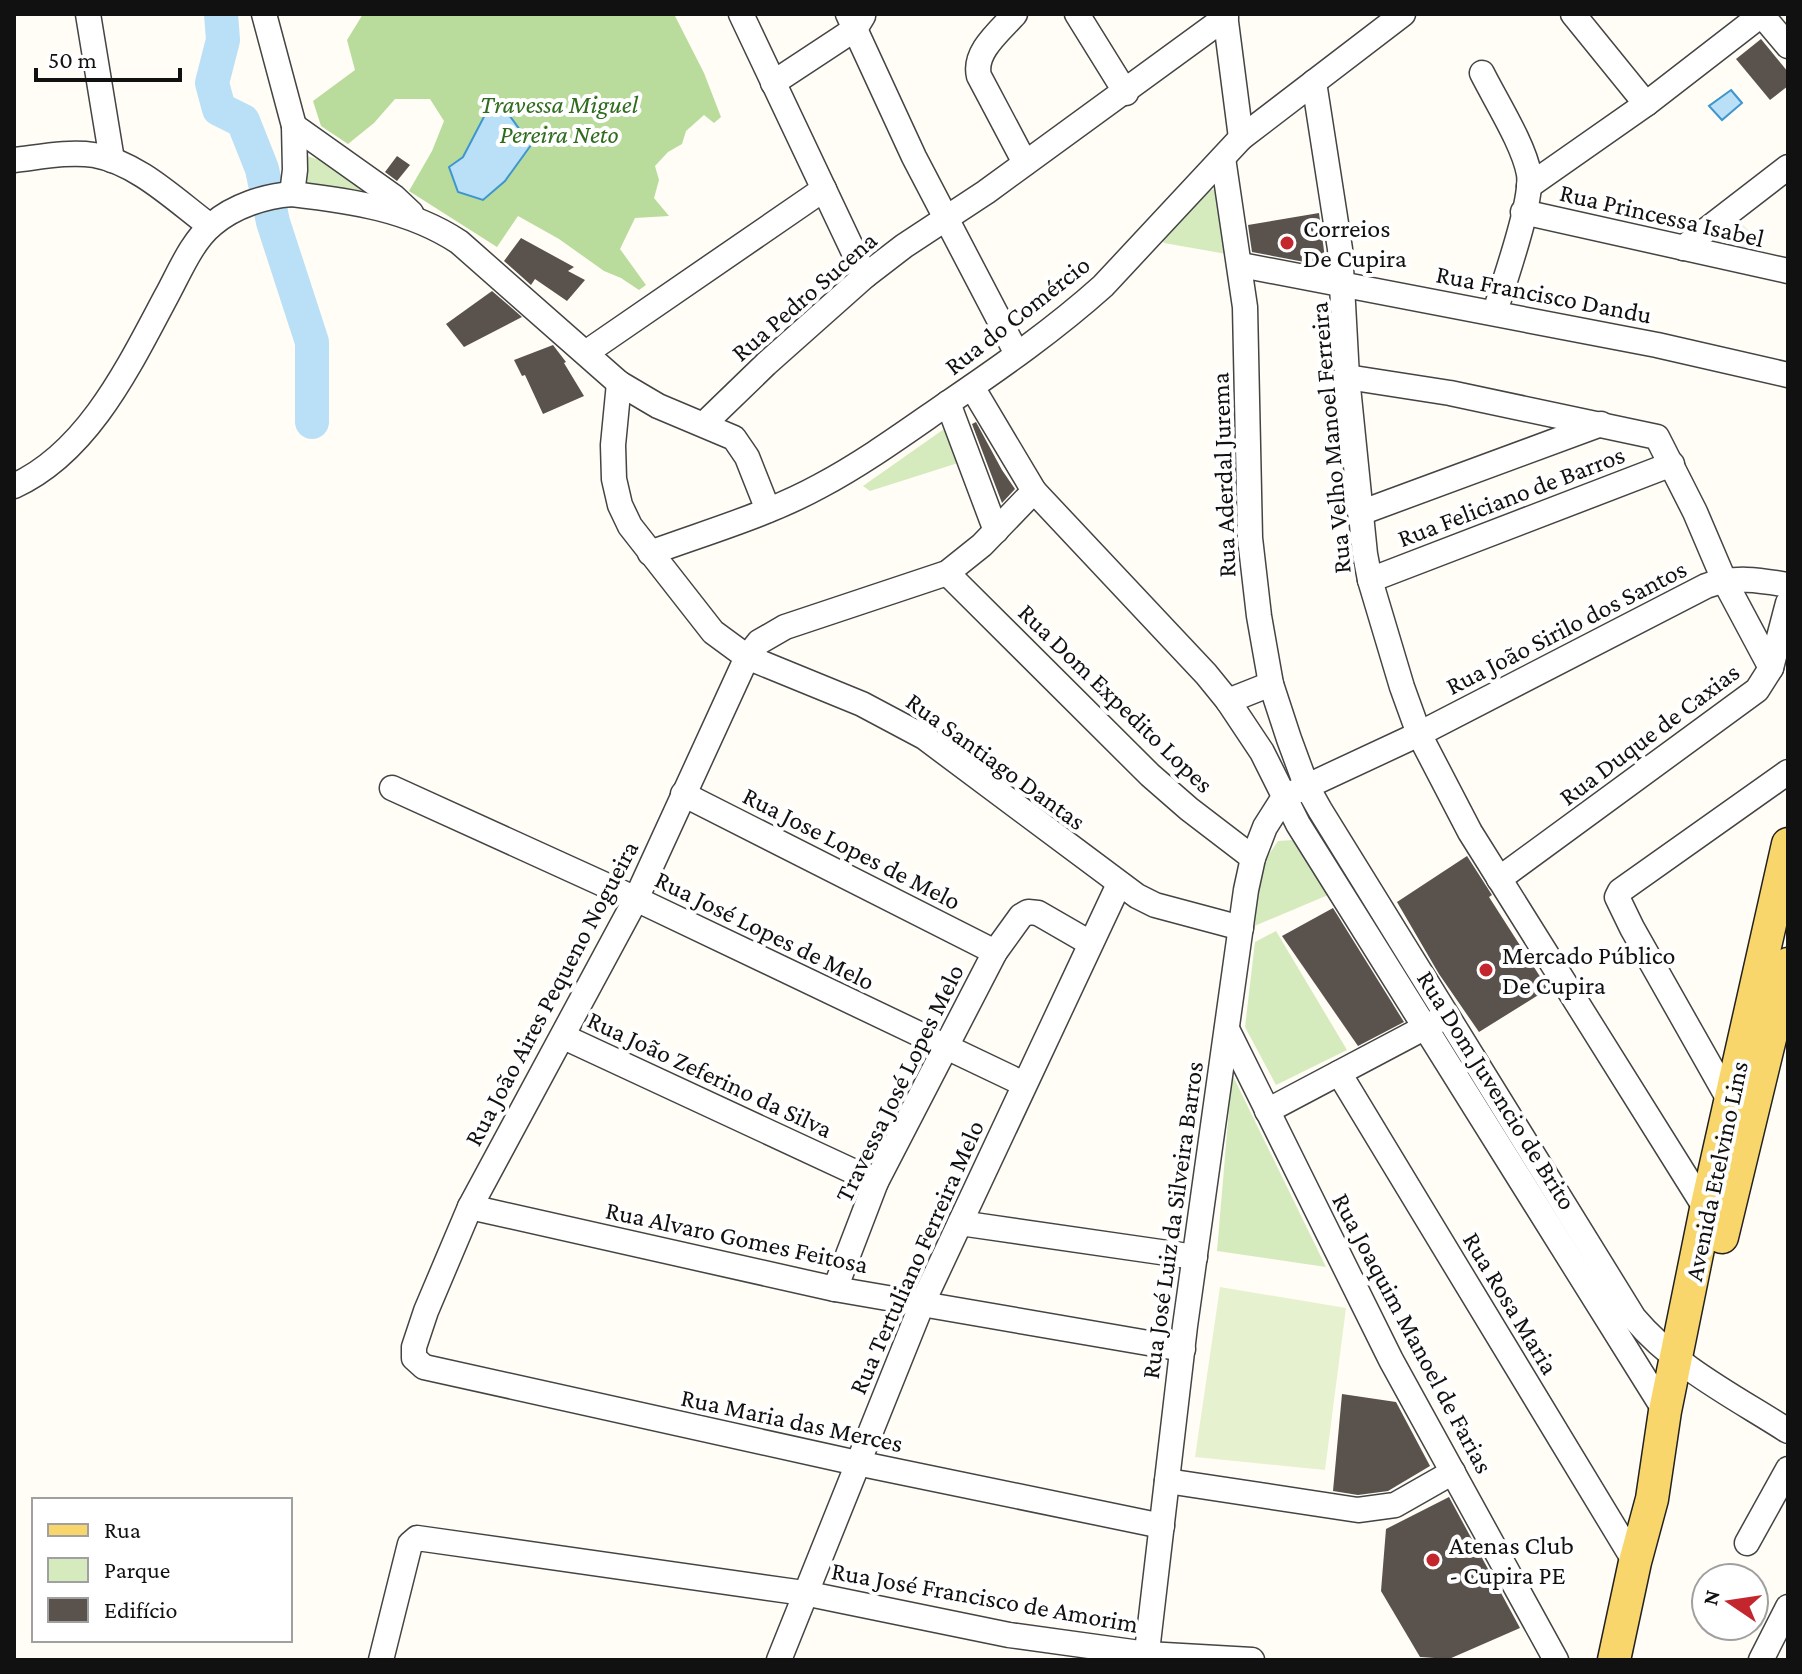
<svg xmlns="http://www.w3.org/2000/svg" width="1802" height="1674" viewBox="0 0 1802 1674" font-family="'Crimson Pro',serif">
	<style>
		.green { fill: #d5ebbd }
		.forest { fill: #b9dc9c }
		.pitch { fill: #e6f2cf }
		.plaza { fill: #f1ede2 }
		.water { fill: #b9e0f7; stroke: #3f96cf; stroke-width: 2 }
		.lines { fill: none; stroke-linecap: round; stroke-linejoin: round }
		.river { stroke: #b9e0f7; stroke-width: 34 }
		.building { fill: #5a524d }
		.minor-casing { stroke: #444; stroke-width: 27 }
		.major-casing { stroke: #222; stroke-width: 35 }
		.minor { stroke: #fff; stroke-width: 24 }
		.major { stroke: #f9d66b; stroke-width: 32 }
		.poi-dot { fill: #c4262e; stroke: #fff; stroke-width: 3 }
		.labels { text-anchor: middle; stroke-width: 8; stroke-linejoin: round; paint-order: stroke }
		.park-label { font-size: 26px; font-style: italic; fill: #2f6b1f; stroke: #fff }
		.street-label { font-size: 26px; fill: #111; stroke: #fff }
		.poi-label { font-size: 26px; fill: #111; stroke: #fff; text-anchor: start }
	</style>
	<rect width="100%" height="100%" fill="#fffdf5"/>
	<g class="green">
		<path d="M304 155 332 164 340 174 354 177 363 187 353 197 323 191 301 180Z"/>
		<path d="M1216 188 1232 255 1164 243 1162 239 1210 191Z"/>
		<path d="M944 429 958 463 870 491 863 486Z"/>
		<path d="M1292 840 1309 857 1328 895 1252 927 1265 860 1278 841Z"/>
		<path d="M1276 931 1347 1050 1276 1085 1245 1027 1255 942Z"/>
		<path d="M1232 1074 1326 1267 1217 1251Z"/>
	</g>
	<path class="forest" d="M363 14H674L704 73 721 117 714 123 704 115 686 131 682 144 668 152 655 166 659 180 654 198 669 216 635 218 620 249 646 285 639 290 621 278 604 271 559 239 518 216 497 247 409 191 432 151 444 121 430 99H395L374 123 348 144 321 126 313 101 355 70 347 40Z"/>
	<path class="pitch" d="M1220 1287 1346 1308 1325 1470 1195 1457Z"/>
	<path class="plaza" d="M1740 222 1766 247 1760 257 1730 252 1716 242Z"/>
	<g class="water">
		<path d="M1731 90 1742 103 1722 120 1709 106Z"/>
		<path d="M501 104 531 145 505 181 483 200 458 192 449 167 463 157 488 109Z"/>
	</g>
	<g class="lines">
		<path class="river" d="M221 14 223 40 212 83 219 109 243 121 262 169 273 222 312 342V422"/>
	</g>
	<g class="building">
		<path d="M1761 39 1788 72V86L1770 100 1736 59Z"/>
		<path d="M397 156 410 165 397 181 385 172Z"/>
		<path d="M1319 213 1326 266 1252 252 1248 225Z"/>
		<path d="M521 238 574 267 568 271 585 280 567 301 535 279 531 285 504 261Z"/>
		<path d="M492 291 522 317 464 347 446 324Z"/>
		<path d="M553 345 566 362 564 363 584 396 543 414 525 375 522 376 514 360Z"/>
		<path d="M976 422 1002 470 1015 489 1002 503 972 424Z"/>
		<path d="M1467 856 1492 895 1489 897 1548 989 1479 1032 1439 974 1397 902Z"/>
		<path d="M1333 908 1404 1022 1358 1046 1282 936Z"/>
		<path d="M1342 1394 1396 1402 1430 1466 1388 1491 1358 1495 1333 1491Z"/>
		<path d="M1449 1497 1520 1628 1449 1659 1420 1657 1381 1591 1386 1529Z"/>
	</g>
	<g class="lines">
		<g class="minor-casing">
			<g id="minor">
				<path d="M88 14 112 160"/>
				<path d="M264 14 294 126 295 170 292 194"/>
				<path d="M741 14 865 276"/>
				<path d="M848 14 914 157 1017 354"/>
				<path d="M1015 14C1000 31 973 52 979 76L1025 163"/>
				<path d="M1077 14 1126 93"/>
				<path d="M1225 14 1241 138"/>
				<path d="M1573 14 1646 104"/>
				<path d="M1761 14 1788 46"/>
				<path d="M1482 73C1496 101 1524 145 1529 174 1533 201 1504 282 1495 312"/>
				<path d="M1314 82 1340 249 1347 377 1365 554 1370 580 1402 687 1419 734 1470 832 1706 1209 1713 1213"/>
				<path d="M773 83 855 29 863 16"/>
				<path d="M294 126 394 197 411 213"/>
				<path d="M1223 158 1245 307 1250 538 1259 616 1271 684 1289 739 1306 785 1320 810 1634 1318C1675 1367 1735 1397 1788 1431"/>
				<path d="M14 160C40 157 69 151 94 155 138 163 175 200 210 226"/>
				<path d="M1529 186 1646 104 1761 15"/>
				<path d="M1523 212 1788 271"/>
				<path d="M1683 248 1788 167"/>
				<path d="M1241 265 1657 345 1788 375"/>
				<path d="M587 352 824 189"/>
				<path d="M1347 377 1450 393 1657 437 1695 512 1724 580 1771 668"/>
				<path d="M619 383 613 445 614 479 620 505 630 526 713 632 747 657 862 704 924 737 1137 896 1155 905 1241 928"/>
				<path d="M972 387 1034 491 1206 674 1228 701 1262 752 1298 824 1665 1411"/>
				<path d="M948 403 996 531"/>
				<path d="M704 424 766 364 865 276 904 246 986 192 1226 17"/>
				<path d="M14 486C89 452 130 364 167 295 180 271 192 241 213 224 234 206 265 196 292 194 351 201 409 209 459 242L619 383 658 406 734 438 747 457 768 510"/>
				<path d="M1034 491 982 545 947 573 785 627 759 642 747 657 636 899 470 1207 426 1311 414 1347V1358L424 1367 857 1463 1162 1526"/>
				<path d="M1360 513 1601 424"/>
				<path d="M650 553C707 532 767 515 820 486 865 462 906 432 948 403 1001 367 1055 329 1103 286L1241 138 1403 14"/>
				<path d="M947 573 1150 775 1189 809 1253 858"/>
				<path d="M1370 580 1672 464"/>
				<path d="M1228 701 1271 684"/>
				<path d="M392 788 636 899 1024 1084"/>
				<path d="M683 794 995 952"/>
				<path d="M1499 879 1757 690 1771 668 1788 603"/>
				<path d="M1227 1029 1391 1360 1556 1660"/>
				<path d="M564 1037 876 1182"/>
				<path d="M1339 1073 1635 1562"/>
				<path d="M1731 1103 1632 928 1617 897 1620 891 1788 772"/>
				<path d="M1267 1111 1439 1020"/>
				<path d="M470 1207 835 1289 1183 1349"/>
				<path d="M960 1223 1195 1257"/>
				<path d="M835 1289 876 1182 995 952 1021 916 1028 912 1038 913 1090 943"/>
				<path d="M1167 1481 1358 1510 1395 1505 1453 1472"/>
				<path d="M1747 1543 1788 1469"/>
				<path d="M381 1660 410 1544 417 1538 804 1593 1009 1635 1147 1654 1252 1660"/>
				<path d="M779 1660 922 1304 1119 884"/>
				<path d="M1146 1660 1185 1326 1246 890 1253 858 1265 827 1284 797 1419 734 1706 586C1734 576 1759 580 1788 585"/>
				<path d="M1761 1660 1788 1607"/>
			</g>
		</g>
		<g class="major-casing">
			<g id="major">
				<path d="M1722 1237 1788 964"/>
				<path d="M1614 1660 1635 1562 1652 1499 1665 1411 1706 1209 1788 844"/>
			</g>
		</g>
		<use href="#minor" class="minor"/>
		<use href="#major" class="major"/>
	</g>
	<g class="poi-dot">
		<circle cx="1287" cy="243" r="8"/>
		<circle cx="1486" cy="970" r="8"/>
		<circle cx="1433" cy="1560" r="8"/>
	</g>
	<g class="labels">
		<g class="park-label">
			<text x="559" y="113">Travessa Miguel<tspan x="559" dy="30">Pereira Neto</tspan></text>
		</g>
		<g class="street-label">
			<text transform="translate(1662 215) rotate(13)" y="9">Rua Princessa Isabel</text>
			<text transform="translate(1544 294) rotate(11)" y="9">Rua Francisco Dandu</text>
			<text transform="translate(804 296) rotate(-41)" y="9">Rua Pedro Sucena</text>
			<text transform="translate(1017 315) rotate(-38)" y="9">Rua do Comércio</text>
			<text transform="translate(1330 438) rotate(-95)" y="9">Rua Velho Manoel Ferreira</text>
			<text transform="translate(1223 475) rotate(-92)" y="9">Rua Aderdal Jurema</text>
			<text transform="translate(1511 496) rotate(-21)" y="9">Rua Feliciano de Barros</text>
			<text transform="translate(1566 627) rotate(-27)" y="9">Rua João Sirilo dos Santos</text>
			<text transform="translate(1116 698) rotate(44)" y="9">Rua Dom Expedito Lopes</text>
			<text transform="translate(1649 734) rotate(-37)" y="9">Rua Duque de Caxias</text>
			<text transform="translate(996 761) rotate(36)" y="9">Rua Santiago Dantas</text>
			<text transform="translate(852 848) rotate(27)" y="9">Rua Jose Lopes de Melo</text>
			<text transform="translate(765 930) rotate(26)" y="9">Rua José Lopes de Melo</text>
			<text transform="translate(551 993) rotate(-62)" y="9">Rua João Aires Pequeno Nogueira</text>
			<text transform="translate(710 1074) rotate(25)" y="9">Rua João Zeferino da Silva</text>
			<text transform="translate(899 1083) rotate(-64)" y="9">Travessa José Lopes Melo</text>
			<text transform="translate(1497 1090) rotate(58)" y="9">Rua Dom Juvencio de Brito</text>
			<text transform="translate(1716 1171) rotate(-78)" y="9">Avenida Etelvino Lins</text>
			<text transform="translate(1172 1220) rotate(-82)" y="9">Rua José Luiz da Silveira Barros</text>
			<text transform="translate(737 1237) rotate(12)" y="9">Rua Alvaro Gomes Feitosa</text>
			<text transform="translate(916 1257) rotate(-66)" y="9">Rua Tertuliano Ferreira Melo</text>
			<text transform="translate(1511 1303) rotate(59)" y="9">Rua Rosa Maria</text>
			<text transform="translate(1413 1333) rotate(62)" y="9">Rua Joaquim Manoel de Farias</text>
			<text transform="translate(792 1420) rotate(12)" y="9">Rua Maria das Merces</text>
			<text transform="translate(985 1597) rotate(10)" y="9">Rua José Francisco de Amorim</text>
		</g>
		<g class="poi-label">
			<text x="1303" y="237">Correios<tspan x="1303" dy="30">De Cupira</tspan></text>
			<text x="1502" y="964">Mercado Público<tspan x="1502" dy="30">De Cupira</tspan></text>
			<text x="1449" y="1554">Atenas Club<tspan x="1449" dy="30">- Cupira PE</tspan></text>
		</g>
	</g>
	<rect width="1802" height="1674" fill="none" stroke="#111111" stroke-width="32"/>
	<rect x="32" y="1498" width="260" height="144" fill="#ffffff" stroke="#a0a0a0" stroke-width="2"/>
	<rect x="48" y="1524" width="40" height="12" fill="#f9d66b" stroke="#a0a0a0" stroke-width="2"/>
	<text x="104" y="1538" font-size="24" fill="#111111">Rua</text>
	<rect x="48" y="1558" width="40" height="24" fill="#d5ebbd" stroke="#a0a0a0" stroke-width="2"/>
	<text x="104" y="1578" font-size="24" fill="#111111">Parque</text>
	<rect x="48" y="1598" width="40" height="24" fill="#5a524d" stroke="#a0a0a0" stroke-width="2"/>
	<text x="104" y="1618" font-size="24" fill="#111111">Edifício</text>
	<g transform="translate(1730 1602) rotate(283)"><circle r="38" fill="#ffffff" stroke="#a0a0a0" stroke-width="2"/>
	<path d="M0-6L14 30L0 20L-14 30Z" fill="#c4262e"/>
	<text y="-12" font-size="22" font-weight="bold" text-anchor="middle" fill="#111111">N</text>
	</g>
	<path d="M36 68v12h144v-12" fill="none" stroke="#111111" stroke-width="4"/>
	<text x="48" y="68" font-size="24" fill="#111111" stroke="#ffffff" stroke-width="6" paint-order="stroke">50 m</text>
</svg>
